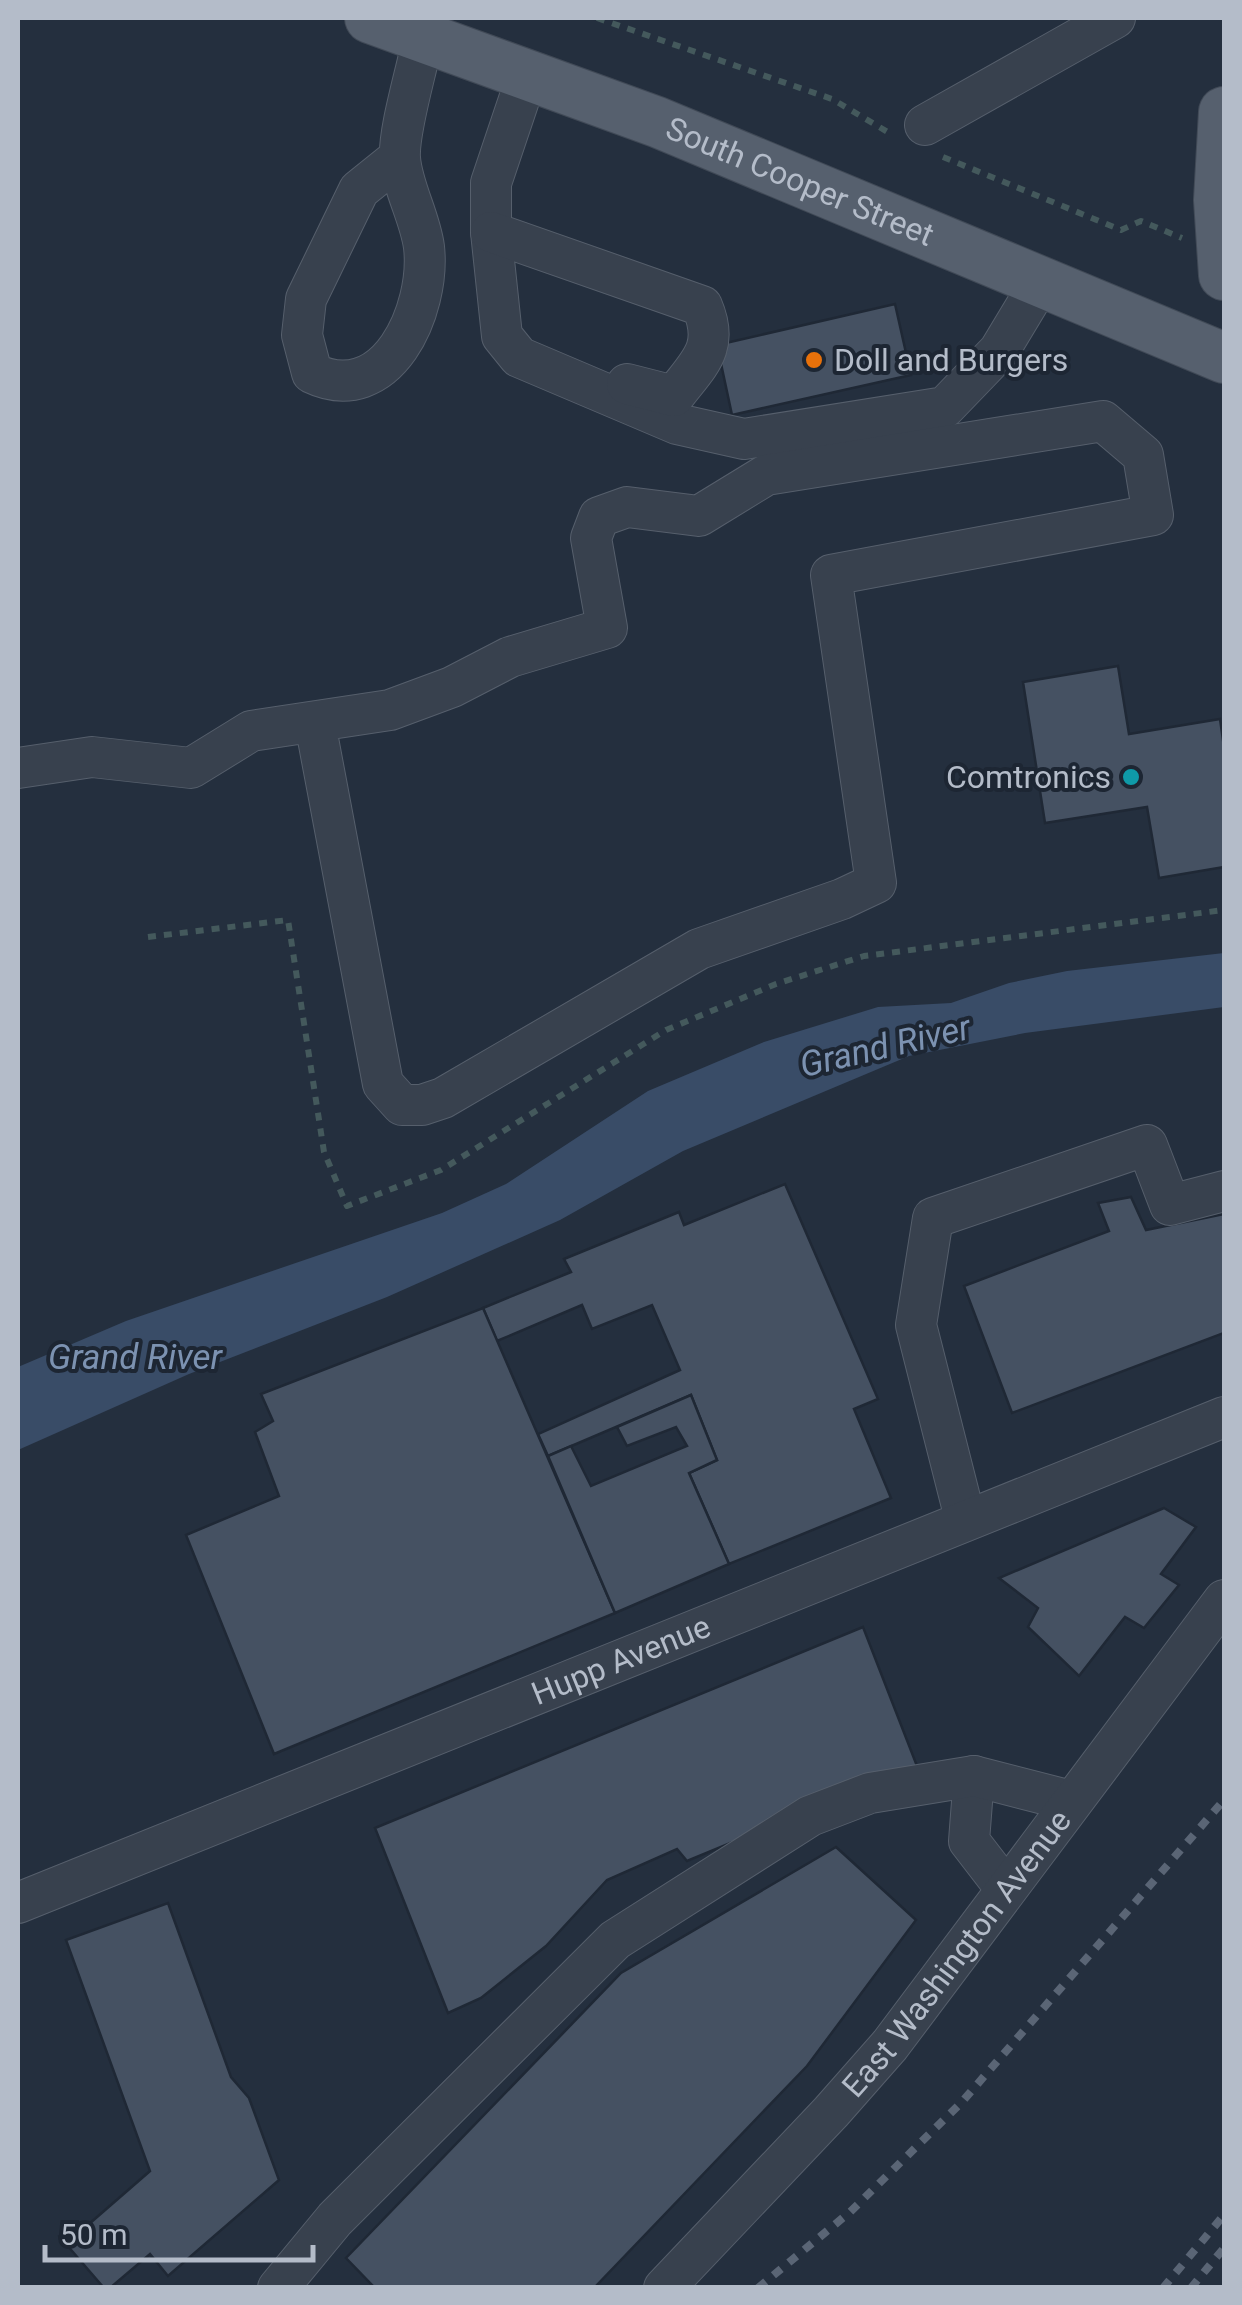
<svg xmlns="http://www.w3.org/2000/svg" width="1242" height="2305" viewBox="0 0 1242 2305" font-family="Roboto,sans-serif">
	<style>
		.water { fill: #394c67 }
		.building { fill: #455162; stroke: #1f2835; stroke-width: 2.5 }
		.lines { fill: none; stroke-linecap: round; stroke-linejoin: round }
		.minor-casing { stroke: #565f6c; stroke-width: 42 }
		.major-casing { stroke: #414a57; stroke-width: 52 }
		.path { stroke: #44595c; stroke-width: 6; stroke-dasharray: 8 8; stroke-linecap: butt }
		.minor { stroke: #38414e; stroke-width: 40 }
		.major { stroke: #56606e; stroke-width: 50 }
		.rail { stroke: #5a6575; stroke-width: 8; stroke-dasharray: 10 10; stroke-linecap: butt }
		.food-dot { fill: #e8710a; stroke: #1d2633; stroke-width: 4 }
		.culture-dot { fill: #0f9aa8; stroke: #1d2633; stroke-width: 4 }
		.labels { text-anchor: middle; stroke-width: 8; stroke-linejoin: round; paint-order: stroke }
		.street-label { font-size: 32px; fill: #b4bcc9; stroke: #1d2633 }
		.poi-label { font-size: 32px; fill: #b4bcc9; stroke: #1d2633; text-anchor: start }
		.water-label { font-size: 35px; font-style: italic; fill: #7c92b1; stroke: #1d2633 }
	</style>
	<rect width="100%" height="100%" fill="#242f3e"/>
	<path class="water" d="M1224 953V1007L1025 1033 909 1056 683 1151 560 1220 387 1297 189 1374 18 1450V1367L126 1321 442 1213 506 1184 648 1091 764 1042 878 1007 951 1003 1009 983 1067 971Z"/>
	<g class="building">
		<path d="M895 304 911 375 732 415 717 345Z"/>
		<path d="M1118 666 1129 734 1220 719 1224 747V867L1159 878 1147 807 1045 823 1023 682Z"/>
		<path d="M785 1184 878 1399 854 1409 891 1498 729 1564 689 1473 717 1460 691 1395 548 1456 538 1434 680 1370 652 1305 592 1329 582 1305 497 1341 483 1308 571 1272 564 1259 679 1212 684 1225Z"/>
		<path d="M1131 1197 1146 1230 1224 1214V1333L1012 1413 964 1286 1109 1231 1098 1203Z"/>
		<path d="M483 1308 615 1613 274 1754 186 1535 279 1496 255 1432 273 1421 261 1394Z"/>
		<path d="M691 1395 717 1460 689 1473 729 1564 615 1613 548 1456 571 1446 591 1486 687 1446 676 1427 627 1446 617 1427Z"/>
		<path d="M1164 1508 1196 1527 1161 1574 1179 1585 1144 1628 1125 1617 1079 1676 1028 1627 1038 1608 999 1578Z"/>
		<path d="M863 1627 917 1766 687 1861 677 1849 607 1880 546 1946 481 1998 448 2013 375 1828Z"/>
		<path d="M836 1847 916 1920 807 2066 594 2288H375L346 2258 621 1973Z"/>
		<path d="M168 1903 231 2077 249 2098 279 2180 168 2276 150 2254 110 2288H104L66 2244 150 2171 66 1940Z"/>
	</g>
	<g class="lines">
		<g class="minor-casing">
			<g id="minor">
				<path d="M528 73 491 183V232L502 336 519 357 677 424 744 439 945 407 999 351 1040 283"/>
				<path d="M925 125 1115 18"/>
				<path d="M400 157 359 190 306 299 302 335 312 373C387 409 431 310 424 247 420 217 402 187 400 158 398 130 418 67 423 37"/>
				<path d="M491 232 702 306C720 348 699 363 674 396L627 384"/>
				<path d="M18 768 92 757 191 768 251 731 390 710 452 687 510 657 607 628 591 538 599 517 627 507 699 516 766 475 1103 421 1143 455 1153 515 831 575 876 883 842 899 699 949 443 1098 422 1105H402L383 1084 315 723"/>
				<path d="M965 1518 916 1325 933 1218 1147 1145 1170 1205 1224 1191"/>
				<path d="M974 1776 969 1841 1006 1889"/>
				<path id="s1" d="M18 1903 1224 1417"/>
				<path d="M278 2288 335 2219 615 1940 810 1816 870 1793 974 1776 1071 1801"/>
				<path id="s2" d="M664 2288 831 2112 890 2045 1224 1600"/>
			</g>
		</g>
		<g class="major-casing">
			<g id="major">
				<path id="s3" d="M370 18 657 122 1224 358"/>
				<path d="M1224 112 1219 200 1224 275"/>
			</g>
		</g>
		<g class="path">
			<path d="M597 18 832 99 891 134"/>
			<path d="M943 157 1121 230 1141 221 1182 238"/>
			<path d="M148 937 288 920 324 1152 347 1206 441 1170 666 1030 776 984 864 956 1224 910"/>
		</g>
		<use href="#minor" class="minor"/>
		<use href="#major" class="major"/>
		<g class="rail">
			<path d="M758 2288 850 2212 961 2103 1224 1800"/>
			<path d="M1163 2288 1224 2215"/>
			<path d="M1191 2288 1224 2248"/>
		</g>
	</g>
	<circle class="food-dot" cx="814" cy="360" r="10"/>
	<circle class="culture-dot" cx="1131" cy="777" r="10"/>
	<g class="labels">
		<g class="street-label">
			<text dy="11" stroke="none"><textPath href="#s3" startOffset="460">South Cooper Street</textPath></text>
			<text dy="11" stroke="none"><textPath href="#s1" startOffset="650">Hupp Avenue</textPath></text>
			<text dy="11" stroke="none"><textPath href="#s2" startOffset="445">East Washington Avenue</textPath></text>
		</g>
		<g class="poi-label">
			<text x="834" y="371">Doll and Burgers</text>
			<text x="1111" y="788" text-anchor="end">Comtronics</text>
		</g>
		<g class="water-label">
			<text transform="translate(885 1046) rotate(-13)" y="12">Grand River</text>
			<text x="135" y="1369">Grand River</text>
		</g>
	</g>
	<rect width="1242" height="2305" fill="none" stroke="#b4bcc9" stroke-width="40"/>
	<path d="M45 2245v15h268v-15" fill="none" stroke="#b4bcc9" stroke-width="5"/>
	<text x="60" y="2245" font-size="30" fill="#b4bcc9" stroke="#1d2633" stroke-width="8" paint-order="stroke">50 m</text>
</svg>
